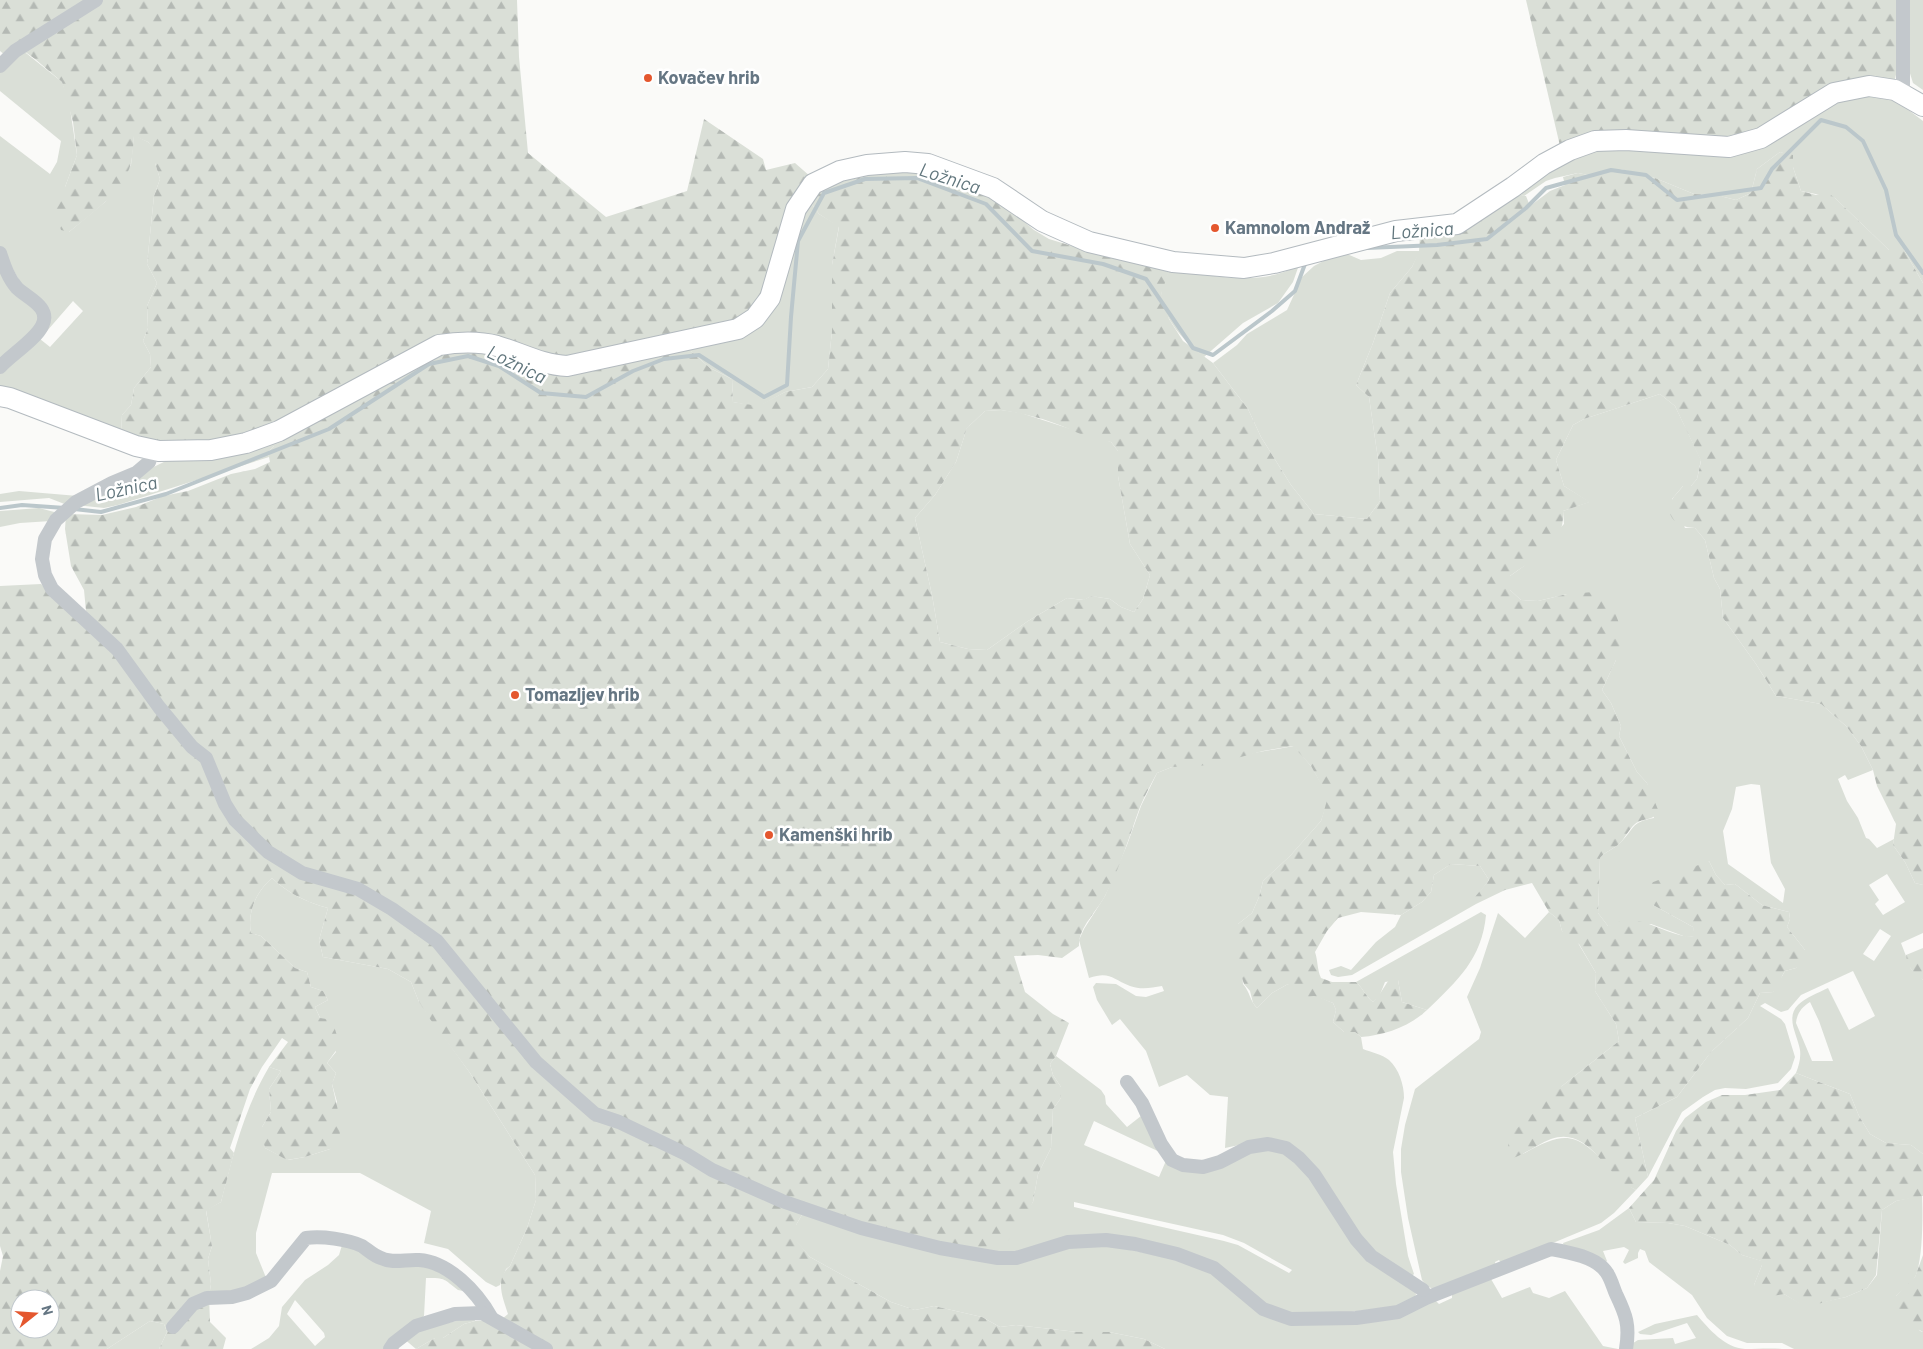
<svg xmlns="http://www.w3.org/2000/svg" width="1923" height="1349" viewBox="0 0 1923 1349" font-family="Barlow,sans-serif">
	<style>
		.grass { fill: #dadfd7; fill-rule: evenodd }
		.forest { fill: url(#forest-firs); fill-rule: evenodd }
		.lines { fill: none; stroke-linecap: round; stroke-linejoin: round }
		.stream { stroke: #bbc7cb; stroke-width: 4 }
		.secondary-casing { stroke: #b3babf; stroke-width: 22 }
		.street { stroke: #c3c8cc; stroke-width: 14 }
		.secondary { stroke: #fff; stroke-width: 20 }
		.poi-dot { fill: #e4572e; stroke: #fff; stroke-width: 2 }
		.labels { text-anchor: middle; stroke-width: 5; stroke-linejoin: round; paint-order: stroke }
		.poi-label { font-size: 18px; font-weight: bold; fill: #657683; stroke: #fff; text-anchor: start }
		.water-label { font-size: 19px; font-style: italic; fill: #60757c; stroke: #fff }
	</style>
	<defs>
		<pattern id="forest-firs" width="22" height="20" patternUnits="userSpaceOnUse" patternTransform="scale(1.25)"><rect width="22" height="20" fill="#dadfd7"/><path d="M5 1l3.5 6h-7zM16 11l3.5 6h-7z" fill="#b4b9b4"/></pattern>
	</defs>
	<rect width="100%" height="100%" fill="#fafaf8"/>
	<g class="grass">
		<path d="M1908 0H1923V90L1913 83 1908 67Z"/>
		<path d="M21 49 62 82 69 102 77 155 65 187 69 232 105 202 131 165 134 135 148 142 156 151 155 163 160 179 154 196 147 264 157 283 147 306 148 328 143 341 150 354 151 367 134 388 131 405 122 415 121 434 0 389V370L46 326 0 247V136L50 174 57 162 61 141 0 91V69ZM73 301 83 311 50 347 40 339Z"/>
		<path d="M1879 94 1898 102 1923 121V283L1904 250H1889L1835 198 1801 191 1793 167V156L1780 152 1757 169 1751 193 1736 200 1716 195 1694 194 1655 178 1620 169 1593 176 1578 173 1555 178 1546 181 1524 196 1516 192 1579 154 1838 100Z"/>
		<path d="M809 200 819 214 839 226 832 265V331L828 369 812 387 785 392 758 407 733 402 732 379 710 368 685 346 784 280Z"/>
		<path d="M1397 251H1420L1412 267 1390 293 1373 343 1356 385 1369 397 1378 459 1380 501 1367 519 1314 514 1291 485 1261 437 1248 409 1213 363 1237 345 1247 334 1287 310 1302 277 1314 266 1337 254H1347L1361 260 1381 258Z"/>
		<path d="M0 261 37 307 42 323 0 364Z"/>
		<path d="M1299 265 1293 282 1278 303 1243 323 1204 357C1185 343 1164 319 1161 296 1161 288 1167 276 1170 269 1212 275 1260 288 1299 265Z"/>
		<path d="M1660 394 1675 406 1701 460 1697 479 1691 486H1683L1672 499 1685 528H1695L1705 540 1714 578 1720 589 1723 618 1756 664 1776 696 1821 704 1846 726 1861 746 1873 770 1848 780 1845 775 1838 779 1847 801 1858 818 1866 838 1869 839 1877 848 1894 839 1893 845 1905 862 1915 883 1923 885V933L1901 943 1911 969 1923 980V1154L1911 1145 1886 1143 1870 1134 1859 1116 1850 1094 1796 1073C1799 1065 1801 1058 1800 1050 1798 1036 1785 1018 1798 1005 1806 997 1818 993 1828 988L1849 1030 1875 1016 1853 971 1801 995 1788 1010 1781 1012 1765 1003 1760 1006 1781 1019 1785 1024 1795 1057 1791 1069 1778 1083 1746 1089 1725 1088 1715 1090 1703 1097 1682 1112 1648 1177 1635 1118 1677 1097 1711 1052 1748 1018 1760 993 1773 992 1785 971 1796 968 1805 950 1787 927 1790 919 1789 912 1762 905 1735 884 1725 885 1716 875 1709 861 1653 905 1693 927 1695 936 1686 937 1651 924 1608 926 1598 913 1600 858C1606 851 1614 849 1620 843 1635 829 1630 822 1654 818L1647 783 1637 772 1619 736 1621 726 1611 703 1602 690 1616 660 1567 594 1538 601 1521 600 1510 590V576L1524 566 1564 524 1563 511 1589 502 1564 486 1556 460 1573 425 1584 419ZM1751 784 1760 785 1771 863 1785 889 1783 903 1728 864 1723 831 1732 809 1736 787ZM1887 874 1905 902 1883 915 1875 904 1879 900 1869 885ZM1880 929 1891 936 1874 961 1863 954ZM1810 1002 1819 1021 1833 1061H1812L1796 1023C1797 1013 1802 1007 1810 1002Z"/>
		<path d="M1001 410 1021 413 1111 442 1118 451V476L1130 544 1150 575 1143 599 1134 612 1121 607 1110 599 1091 596 1084 600 1067 598 1028 621 987 650 968 649 940 642 932 595 915 518 935 495 956 462 967 428 985 411Z"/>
		<path d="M274 439V446L268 452 269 457 118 505 104 508 76 505 172 458Z"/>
		<path d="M19 491 78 496 67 505 49 498 0 502V494Z"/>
		<path d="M39 508 58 513 51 521 20 523 0 527V511Z"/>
		<path d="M1294 746 1311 766 1329 797 1321 821 1290 856 1263 881 1259 897 1252 913 1238 924 1243 984C1250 992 1250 1001 1257 1008L1272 993 1288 984 1333 1003 1336 1010 1333 1022 1344 1032H1355L1361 1037 1363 1049C1371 1052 1383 1055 1389 1060 1399 1069 1404 1085 1404 1098L1393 1152 1396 1184 1408 1256 1414 1274 1412 1276 1367 1247 1318 1172 1263 1140 1225 1148 1228 1097 1210 1095 1187 1075 1159 1087 1146 1051 1120 1019 1112 1025 1097 1000 1093 987 1096 983 1116 984 1136 996 1146 997 1164 991 1162 986C1151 988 1141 990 1130 986 1112 979 1110 971 1089 978L1079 940 1084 929 1105 896 1127 845 1141 806 1157 773 1172 767Z"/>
		<path d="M1451 864 1480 866 1489 880 1476 897V904L1352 975 1338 977 1331 975 1329 970 1341 966 1351 970 1376 942 1395 927 1401 915 1422 902 1431 892 1434 875Z"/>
		<path d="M272 878C289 894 306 902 328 908L319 940 323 957 388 969 411 982 419 1002 470 1073 535 1175 536 1200 527 1228 510 1266 506 1269 500 1285 496 1287 486 1282 448 1249 424 1243 431 1211 360 1173H272L256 1233V1253L267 1280 243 1292 209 1296 211 1284 208 1259 212 1246 206 1210 221 1202C233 1155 244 1109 269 1067L281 1071 269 1089 271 1112 262 1127 265 1148 288 1160 305 1157 330 1149 337 1102 332 1084 336 1073 327 1063 336 1052 315 1007 328 1000 323 991 311 987 307 972 295 968 261 936 251 933C247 912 256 892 272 878Z"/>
		<path d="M1481 912 1486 915C1482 959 1457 981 1427 1010L1402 1002 1398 980 1385 982 1379 997 1373 1002C1366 997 1363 988 1356 982Z"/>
		<path d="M1549 912 1559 920 1562 931 1578 943 1596 973 1595 991 1616 1024 1619 1041 1562 1086 1523 1154C1566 1130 1576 1132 1610 1168 1618 1177 1625 1184 1636 1190L1614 1213 1601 1223 1502 1264 1499 1260 1495 1262 1496 1266 1433 1289 1427 1286 1422 1280 1408 1218 1401 1172V1149L1405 1125 1415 1089 1479 1039 1481 1032 1467 997 1480 968 1498 913 1525 938Z"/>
		<path d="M1056 1056 1101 1090 1105 1096 1106 1104 1127 1127 1141 1116 1156 1139 1185 1161 1200 1162 1261 1146 1295 1155 1353 1241 1412 1285 1416 1294 1414 1301 1405 1305 1313 1317 1273 1309 1241 1285 1136 1241 996 1254 1033 1202 1038 1174 1051 1148 1053 1109 1061 1098V1087L1053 1075 1050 1064ZM1094 1121 1164 1154 1165 1163 1159 1177 1084 1145ZM1074 1202 1223 1235 1244 1243 1292 1270 1289 1273 1238 1245 1224 1241 1074 1207Z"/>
		<path d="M1922 1195C1923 1212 1923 1262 1915 1277 1911 1284 1902 1290 1896 1296L1920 1331 1923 1332V1349H1794L1782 1343H1747L1727 1336 1707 1318 1692 1295 1649 1262 1645 1251 1640 1249 1638 1253V1258L1625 1264 1623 1262 1629 1250 1624 1247 1603 1251 1607 1261 1604 1263 1564 1246 1563 1243 1599 1230 1629 1208 1636 1222 1668 1223 1685 1226 1730 1245 1742 1255 1762 1261V1265L1754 1285 1784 1294 1805 1306 1846 1297 1867 1288 1877 1275 1882 1210 1896 1201Z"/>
		<path d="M803 1213 968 1257 1095 1243 1197 1263 1291 1323 1434 1299 1439 1304 1452 1298V1292L1491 1279 1502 1298 1530 1287 1533 1293 1549 1298 1565 1291 1603 1346 1618 1349H1165L1144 1339 1109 1332H1077L1016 1325 1000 1327 982 1317 934 1306 915 1310 891 1302 810 1257 796 1241V1225Z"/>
		<path d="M343 1242 364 1249 440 1267 463 1291 458 1290C443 1279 447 1278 426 1278L424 1316 385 1349H251L269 1338 279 1326 282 1307 305 1280 328 1265 339 1255ZM295 1300 324 1333 325 1337 315 1346 287 1314Z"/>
		<path d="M1697 1315C1709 1329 1725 1348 1745 1349 1758 1349 1769 1348 1782 1349H1629L1630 1345 1638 1340 1673 1338 1675 1344 1696 1338 1687 1323 1651 1335 1640 1334 1638 1332 1655 1324Z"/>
		<path d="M474 1317 475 1321 464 1324 443 1338H435L416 1349 403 1338 412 1331Z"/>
		<path d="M150 1321 164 1324 167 1332 159 1349H107Z"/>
	</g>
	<g class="forest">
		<path d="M0 0H517L519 57 528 153 606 217 687 191 704 119 763 159 766 170 795 163 811 177 766 294 738 321 565 360 476 335 252 434 174 446 121 434 122 415 131 405 134 388 151 367 150 354 143 341 148 328 147 306 157 283 147 264 154 196 160 179 155 163V151L148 142 134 136C133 145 133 154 131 163 124 191 90 215 69 232L61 230 57 218 54 192 65 187 77 155 73 122 62 82 35 59 17 46 6 56 0 51Z"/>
		<path d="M1526 0H1899L1898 66 1895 79 1723 140 1560 146Z"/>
		<path d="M1780 152 1793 155V167L1801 191 1816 195 1827 192 1835 198 1889 250H1904L1923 283V885L1915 883 1905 862 1893 845 1896 824 1877 786 1873 770 1861 746 1846 726 1821 704 1776 696 1756 664 1723 618 1720 589 1714 578 1705 540 1695 528C1678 528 1662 516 1673 498 1676 494 1680 490 1683 486H1691L1697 479 1701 461 1675 406 1660 394 1584 419 1573 425 1556 460 1564 486 1590 502 1563 511C1565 548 1535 557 1510 576V590L1521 600 1538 601 1567 594 1594 592 1608 600 1616 615 1623 634 1616 660 1602 690 1611 703 1621 726 1619 736 1637 772 1647 783 1659 812C1651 822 1644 817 1635 824 1629 829 1625 838 1620 843 1614 849 1606 851 1600 858L1598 913 1608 926C1614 924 1621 920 1627 920 1650 919 1674 939 1694 936L1693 927 1653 905 1648 884 1709 861 1716 875 1725 885 1735 884 1762 905 1789 912 1790 919 1787 927 1805 950 1808 956 1796 968 1785 971 1782 976 1780 987 1773 992 1760 993 1748 1018 1711 1052 1677 1097 1635 1118 1648 1177 1636 1190C1633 1188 1629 1187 1626 1185 1602 1168 1587 1127 1551 1139 1538 1144 1527 1153 1513 1158L1509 1151 1508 1145 1512 1133 1562 1086 1619 1041 1616 1024 1595 991 1596 973 1579 944 1568 940 1562 931 1559 920 1549 912 1532 883 1505 890 1476 904 1475 897 1489 880 1480 866 1451 864 1434 875 1431 892 1422 902 1401 915 1361 912 1338 918 1327 931 1315 952C1318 961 1317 969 1321 978L1332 982H1356C1363 988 1366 997 1373 1002 1382 994 1384 984 1393 976L1398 980 1402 1002 1427 1010C1409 1027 1385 1035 1361 1037L1355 1032H1344L1333 1022 1336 1010 1333 1003 1314 996 1300 999 1288 984 1272 993 1257 1008 1253 1003 1250 991 1244 984 1234 954 1238 924 1252 913 1259 897 1263 881 1290 856 1321 821 1328 797 1311 766 1293 746 1263 751 1211 765 1172 767 1157 773C1151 784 1145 795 1140 807 1129 837 1120 868 1105 896 1097 911 1078 928 1079 946L1062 958 1038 955 1014 956 1025 992 1053 1014 1069 1023 1056 1056 1050 1064 1053 1075 1061 1087V1098L1053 1109 1051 1148 1038 1174 1033 1202 1019 1228 996 1254 894 1234 782 1197 600 1111 541 1059 439 936 307 871 272 849 236 815 195 745 86 611 84 590 71 566 65 529 66 515 68 514 102 515 136 507 163 496 188 491 231 474 255 469 270 462 268 452 274 446V439L439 354 469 349 515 361 685 346 710 368 732 379 733 402 758 406 785 392 812 387 828 369 832 331V265L839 227 819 214 809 200 821 189 856 171 922 170 999 201 1034 230 1049 239 1095 253 1170 269 1161 294 1169 319 1183 341 1213 363 1248 409 1261 437 1291 485 1314 514 1367 519 1380 501 1378 459 1369 397 1356 385 1373 343 1390 293 1412 267 1419 251 1420 236 1516 192 1524 196H1526L1530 206 1550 191 1565 185 1563 177 1578 173 1593 176 1620 169 1655 178 1694 194 1716 195 1736 200 1751 193 1757 169ZM1001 410C1018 413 1035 416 1051 422 1072 429 1089 440 1111 442L1118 451V476L1130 544 1150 575 1143 599 1134 612 1121 607 1110 599 1091 596 1083 600 1067 598 1028 621 987 650 968 649 940 642 932 595 915 518 935 495 956 462 967 428 985 411Z"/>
		<path d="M41 584 113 649 197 756 253 843 359 892 434 944 564 1091 803 1213 796 1225V1240L810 1257 891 1302 915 1310 934 1306 982 1317 1000 1327 1016 1325 1077 1332H1109L1144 1339 1165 1349H416L435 1338H443L464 1324 475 1321 502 1319 508 1314C503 1298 494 1279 510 1266L527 1228 536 1200 535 1175 470 1073 430 1019 419 1002 411 982 388 969 323 957 319 940 328 908C306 902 289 894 272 878 256 892 247 912 251 933L261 936 295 968 307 972 311 987 323 991 328 1000 315 1007 320 1018 332 1020 340 1045 327 1063 336 1073 332 1084 339 1115 340 1137 330 1149 305 1157 287 1160 265 1148 262 1136V1127L271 1112 269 1089 281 1071 269 1067 288 1042 282 1038 262 1067 250 1089 230 1148 234 1153 221 1202 206 1211 212 1246 208 1259 211 1284 209 1296 210 1322 226 1338 223 1349H159L167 1332 164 1324 150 1321 107 1349H0V1271L3 1256 0 1246V586ZM20 1299H50V1329H20Z"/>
		<path d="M1923 948V980C1914 974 1907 967 1906 955Z"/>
		<path d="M1796 1073 1850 1094 1859 1116 1870 1134 1886 1143 1911 1145 1923 1154V1196L1896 1201 1882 1210 1876 1275 1867 1288 1846 1297 1805 1307 1784 1294 1765 1297 1754 1285 1762 1265 1761 1261 1742 1255 1730 1245 1685 1226 1668 1223 1636 1222 1629 1208 1654 1180 1676 1131 1685 1118 1706 1102 1722 1095H1745L1780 1090Z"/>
		<path d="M1923 1255V1332L1903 1321 1891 1309 1896 1296 1915 1277Z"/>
	</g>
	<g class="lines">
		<g class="stream">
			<path d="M1367 248 1437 245 1487 239 1526 208 1546 188 1611 170 1646 175 1677 200 1761 188 1772 169 1821 120 1846 127 1863 141 1886 190 1896 235 1923 273"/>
			<path d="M0 508 22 505 65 508"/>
			<path d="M74 509 101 512 166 494 329 429 429 364 468 356 499 366 541 393 586 397 633 371 664 359 699 355 764 397 787 385 791 317 798 241 824 193 865 179 917 178 986 204 1032 251 1103 264 1146 279 1193 348 1213 355 1272 311 1295 291 1305 264"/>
		</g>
		<g class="secondary-casing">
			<path id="secondary" d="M0 396 10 398 136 446 159 451 211 450 246 443 279 431 439 345C458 342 478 341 497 346 521 353 542 365 567 366L738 329 755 318 770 298 796 209 813 184 840 171 867 165 905 162 928 164 993 188 1042 221 1089 242 1173 262 1244 268 1274 263 1396 231 1457 224 1513 187 1544 164 1570 150 1595 141 1626 140 1729 147 1761 138 1834 93 1869 86 1895 90 1923 106"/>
		</g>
		<g class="street">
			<path d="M0 66 15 51 96 0"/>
			<path d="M1903 94V0"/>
			<path d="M0 253C4 265 8 278 17 288 27 298 52 307 42 326 36 339 10 356 0 367"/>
			<path d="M153 450 149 462 136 473 112 483 76 502 56 520 45 539 42 559 45 575 52 589 117 649 159 707 192 747 206 758 225 804 235 820 268 852 302 873 358 889 392 909 437 941 536 1062 595 1114 619 1122 686 1154 712 1170 782 1201 861 1228 940 1248 998 1258H1016L1068 1242 1106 1240 1135 1244 1177 1254 1214 1268 1263 1309 1291 1319 1356 1318 1398 1312 1426 1298 1551 1249C1568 1252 1597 1257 1607 1273 1611 1279 1613 1287 1616 1294 1626 1315 1630 1325 1626 1349"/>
			<path d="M1127 1082 1142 1103 1161 1144 1172 1160 1183 1165 1203 1167 1220 1162 1249 1147 1268 1144 1286 1148 1299 1158 1314 1174 1356 1239 1371 1256 1423 1290"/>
			<path d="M173 1327 193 1304 207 1298 232 1297 247 1293 271 1281 306 1238C322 1236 347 1239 362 1246 368 1250 374 1256 381 1258 393 1264 406 1259 419 1260 449 1262 477 1292 491 1317"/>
			<path d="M390 1349 394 1343 416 1326 455 1314 482 1313 546 1349"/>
		</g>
		<use href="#secondary" class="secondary"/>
	</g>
	<g class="poi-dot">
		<circle cx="648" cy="78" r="5"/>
		<circle cx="1215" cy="228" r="5"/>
		<circle cx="515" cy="695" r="5"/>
		<circle cx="769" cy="835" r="5"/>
	</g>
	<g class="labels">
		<g class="poi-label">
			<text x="658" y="84">Kovačev hrib</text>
			<text x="1225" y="234">Kamnolom Andraž</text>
			<text x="525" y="701">Tomazljev hrib</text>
			<text x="779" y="841">Kamenški hrib</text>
		</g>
		<g class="water-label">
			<text transform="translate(950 178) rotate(18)" y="7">Ložnica</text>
			<text transform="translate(1422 230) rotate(-4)" y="7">Ložnica</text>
			<text transform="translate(517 364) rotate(26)" y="7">Ložnica</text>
			<text transform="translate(126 488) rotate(-12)" y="7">Ložnica</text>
		</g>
	</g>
	<g transform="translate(35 1314) rotate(73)"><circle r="24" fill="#ffffff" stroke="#c1c8cd"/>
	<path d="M0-4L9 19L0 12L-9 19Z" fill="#e4572e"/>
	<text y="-8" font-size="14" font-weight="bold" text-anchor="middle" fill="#657683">N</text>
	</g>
</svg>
